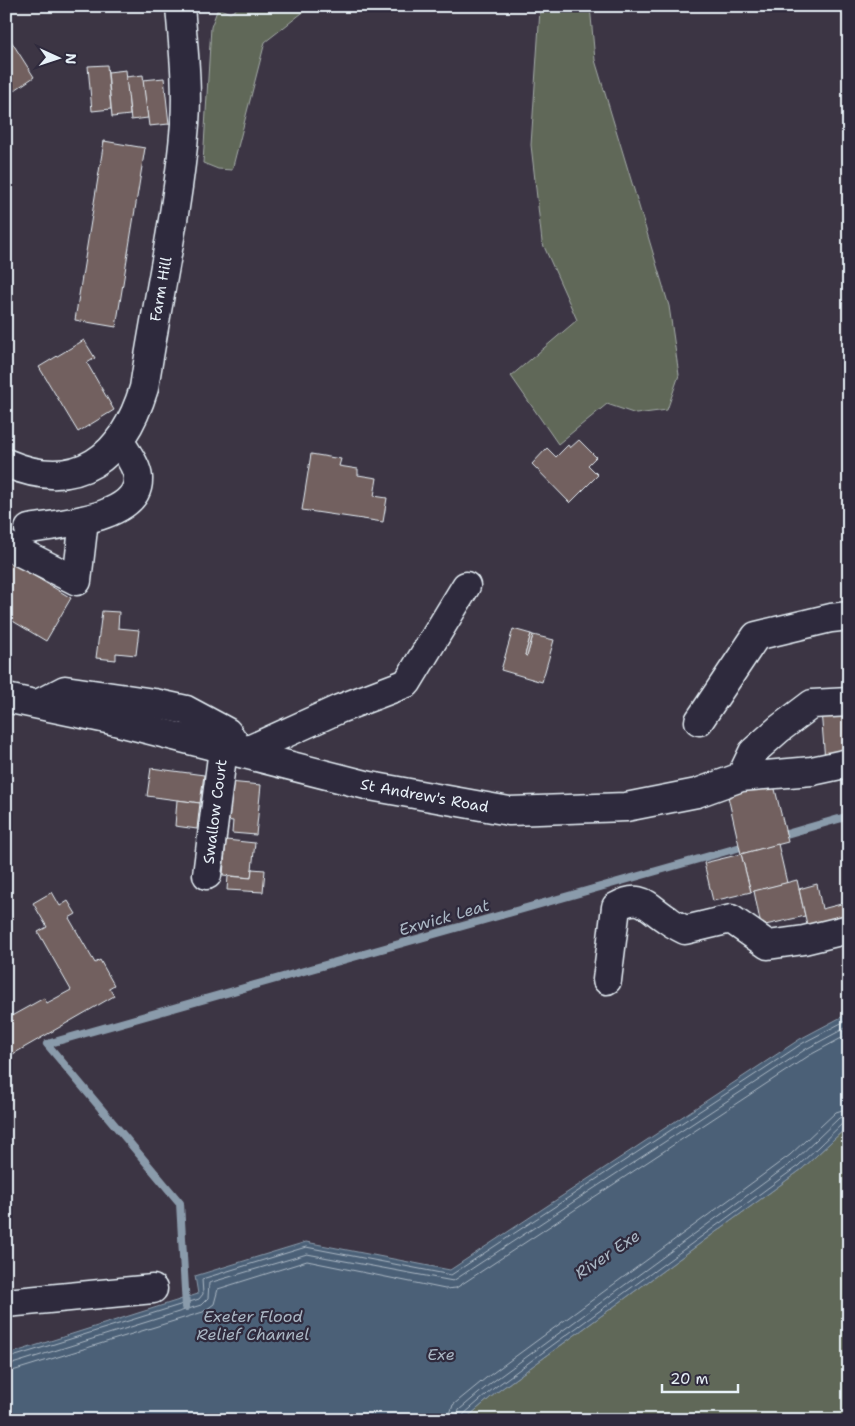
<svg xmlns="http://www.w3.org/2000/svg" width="855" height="1426" viewBox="0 0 855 1426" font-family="'Shantell Sans',sans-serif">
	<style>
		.green { fill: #616759; stroke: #a4aca8 }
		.water { fill: #4c6177; stroke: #8a9bab }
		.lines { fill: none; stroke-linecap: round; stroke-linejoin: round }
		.shore { stroke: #aab7c4; stroke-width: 1 }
		.stream { stroke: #8a9bab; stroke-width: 8 }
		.building { fill: #72615f; stroke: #e8f1f8 }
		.minor-casing { stroke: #e8f1f8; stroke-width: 31 }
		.minor { stroke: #2f2a3d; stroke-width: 28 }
		.labels { text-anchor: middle; stroke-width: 4.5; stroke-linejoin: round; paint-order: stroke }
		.street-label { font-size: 15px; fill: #e8f1f8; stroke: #2f2a3d }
		.water-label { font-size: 16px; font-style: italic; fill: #aab7c4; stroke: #2f2a3d }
	</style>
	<rect width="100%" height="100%" fill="#3c3544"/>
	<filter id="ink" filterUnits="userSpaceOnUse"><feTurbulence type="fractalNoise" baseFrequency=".02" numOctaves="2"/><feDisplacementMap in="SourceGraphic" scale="10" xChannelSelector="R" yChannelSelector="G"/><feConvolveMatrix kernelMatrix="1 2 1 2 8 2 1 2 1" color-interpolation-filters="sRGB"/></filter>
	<g filter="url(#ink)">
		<g class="green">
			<path d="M241 6H311L265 42 232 170 218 169 203 163 211 27 218 8 230 13Z"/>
			<path d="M542 6H590L595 60 669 306 679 375 667 410 636 414 607 404 558 444 511 376 577 320 542 242 541 233 531 145 540 10Z"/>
			<path d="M849 1125V1420H464L497 1392 802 1169Z"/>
		</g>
		<path class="water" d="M849 1013V1125L802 1169 497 1392 464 1420H6V1355L198 1294 195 1276 306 1242 450 1270 800 1039Z"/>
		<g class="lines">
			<g class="shore">
				<path d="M6 1359 199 1299 203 1294 202 1279 306 1247 451 1275 803 1043 849 1019"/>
				<path d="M6 1366 201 1305 208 1298 209 1283 307 1254 453 1281 806 1049 849 1026"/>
				<path d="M6 1373 203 1312 214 1304 218 1289 307 1261 445 1289 456 1288 810 1055 849 1034"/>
				<path d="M448 1420 453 1405 486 1378 790 1155 836 1112 849 1108"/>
				<path d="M455 1420 459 1410 491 1383 794 1161 839 1118 849 1115"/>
				<path d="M462 1420 464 1414 494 1388 798 1166 843 1123 849 1122"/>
			</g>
			<g class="stream">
				<path d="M776 837 849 816"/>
				<path d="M186 1307 180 1203 47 1044 748 845"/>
			</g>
		</g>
		<g class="building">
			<path d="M6 33 34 77 6 96Z"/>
			<path d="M107 65 111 109 92 111 88 66Z"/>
			<path d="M126 70 130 115 112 117 108 72Z"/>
			<path d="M143 75 148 118 131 120 126 77Z"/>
			<path d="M164 78 169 124 149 126 143 80Z"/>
			<path d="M104 141 145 148 116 327 75 320Z"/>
			<path d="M84 340 95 358 87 363 114 410 78 432 39 367Z"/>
			<path d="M579 440 596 457 588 465 598 475 570 503 532 464 547 448 556 457 568 445 570 448Z"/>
			<path d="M311 454 341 459 339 466 358 469V475L377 478 374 496 387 498 383 522 302 510Z"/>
			<path d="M6 559 71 598 46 641 6 617Z"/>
			<path d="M102 611 119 612 118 628 139 630 136 655 116 653V660L96 658Z"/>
			<path d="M513 629 531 634 525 655 527 656 533 635 554 640 542 682 501 670Z"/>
			<path d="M531 634 533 635 527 656 525 655Z"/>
			<path d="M849 708V753L825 761 821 710Z"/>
			<path d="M151 768 204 775 200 803 147 796Z"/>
			<path d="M773 781 788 842 741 854 727 792Z"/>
			<path d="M229 782 261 785 256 835 232 833 233 821 226 820Z"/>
			<path d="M177 800 200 803 197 829 175 826Z"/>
			<path d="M226 840 255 843 251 878 223 875Z"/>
			<path d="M778 844 787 883 751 892 741 854Z"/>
			<path d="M741 854 751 892 713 901 704 863Z"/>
			<path d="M252 869 265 870 263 892 227 890 228 876 251 878Z"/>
			<path d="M797 880 805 916 761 926 754 891Z"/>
			<path d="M817 884 822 909 849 902V918L808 929 799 889Z"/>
			<path d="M52 892 60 906 68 901 76 914 69 918 95 963 100 960 114 985 109 988 114 996 6 1058V1019L44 998 47 1003 71 990 38 932 47 927 33 903Z"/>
		</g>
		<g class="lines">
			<g class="minor-casing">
				<g id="minor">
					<path id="s1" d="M6 463C78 494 123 457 144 388 157 300 178 213 185 124 188 85 183 45 180 6"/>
					<path d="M29 529C58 524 140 519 138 478 137 465 125 451 119 440"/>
					<path d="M6 545 77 581 84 520"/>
					<path id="s2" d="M6 698 107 719 370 786 509 811 626 807 697 793 741 777 812 771 849 763"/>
					<path d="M40 703 65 690 154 703 186 710 227 732 242 753 339 709 407 683 466 586"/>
					<path d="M699 721 756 636 831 618 849 616"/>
					<path d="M741 777 753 752 779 729 812 704 849 702"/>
					<path id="s3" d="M207 875 223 749"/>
					<path d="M607 980 616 907C642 892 647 907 668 920 673 924 679 927 685 930L731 919 768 945 804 940 849 929"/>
					<path d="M6 1303 153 1289"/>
				</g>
			</g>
			<use href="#minor" class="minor"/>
		</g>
	</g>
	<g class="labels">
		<g class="street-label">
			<text dy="5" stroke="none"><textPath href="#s1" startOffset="284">Farm Hill</textPath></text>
			<text dy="5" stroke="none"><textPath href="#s2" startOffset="430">St Andrew's Road</textPath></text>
			<text dy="5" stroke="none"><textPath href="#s3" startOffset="64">Swallow Court</textPath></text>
		</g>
		<g class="water-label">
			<text transform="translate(444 917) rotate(-16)" y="6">Exwick Leat</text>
			<text transform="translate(607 1254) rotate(-34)" y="6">River Exe</text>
			<text x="253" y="1322">Exeter Flood<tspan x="253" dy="18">Relief Channel</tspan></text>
			<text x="441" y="1360">Exe</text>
		</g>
	</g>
	<rect width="855" height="1426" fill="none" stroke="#2f2a3d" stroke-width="25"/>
	<rect x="12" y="12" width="830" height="1401" fill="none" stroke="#e8f1f8" stroke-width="2" filter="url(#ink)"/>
	<g transform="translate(58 58) rotate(93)" stroke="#2f2a3d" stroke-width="4" paint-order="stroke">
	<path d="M0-4L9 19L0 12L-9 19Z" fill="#e8f1f8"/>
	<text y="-8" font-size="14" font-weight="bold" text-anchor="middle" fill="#e8f1f8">N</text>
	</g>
	<path d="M662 1384v8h76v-8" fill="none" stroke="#e8f1f8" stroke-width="2.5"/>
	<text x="670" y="1384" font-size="15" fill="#e8f1f8" stroke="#2f2a3d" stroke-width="4" paint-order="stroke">20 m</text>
</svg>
